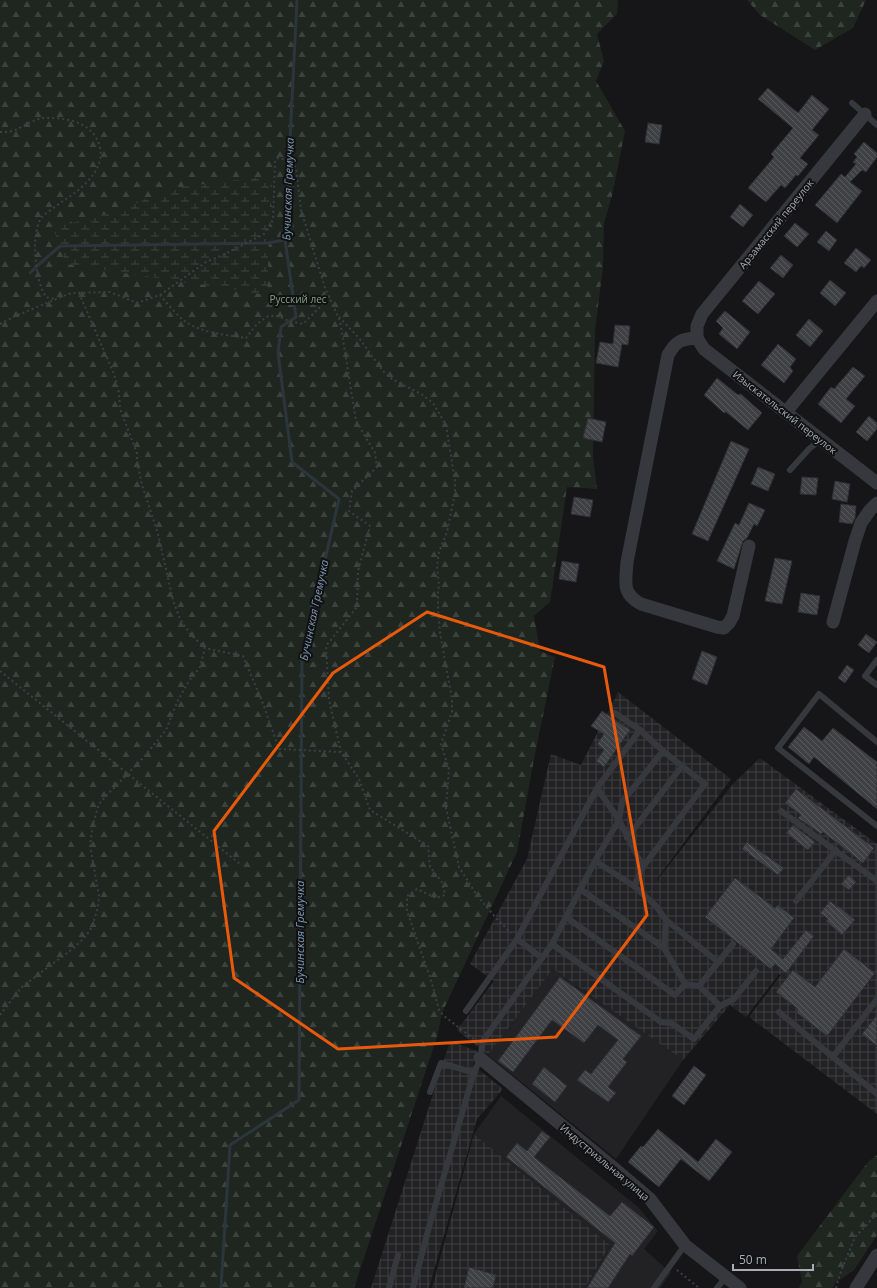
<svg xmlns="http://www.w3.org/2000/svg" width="877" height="1288" viewBox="0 0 877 1288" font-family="'Open Sans',sans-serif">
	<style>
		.built { fill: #222225 }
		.industrial { fill: url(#industrial-grid) }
		.forest { fill: url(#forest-firs) }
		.wetland { fill: url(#wetland-marsh) }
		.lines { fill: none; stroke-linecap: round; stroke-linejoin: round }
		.stream { stroke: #2c353c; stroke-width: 3 }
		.building { fill: url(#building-back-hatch); stroke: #303034 }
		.path { stroke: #3d3f44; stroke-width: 2; stroke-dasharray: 2 3; stroke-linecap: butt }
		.lane { stroke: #37383d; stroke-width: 6 }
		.street { stroke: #37383d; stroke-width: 13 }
		.marked { fill: none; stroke: #e8590c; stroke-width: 3; stroke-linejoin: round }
		.labels { text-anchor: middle; stroke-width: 4; stroke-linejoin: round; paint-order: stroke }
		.street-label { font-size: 10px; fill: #a8adb8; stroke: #111113 }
		.park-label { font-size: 10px; fill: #7fa381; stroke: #111113 }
		.water-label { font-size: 11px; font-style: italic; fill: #7f9bb3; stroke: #111113 }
	</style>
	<defs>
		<pattern id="industrial-grid" width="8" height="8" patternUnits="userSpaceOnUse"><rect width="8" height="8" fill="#222225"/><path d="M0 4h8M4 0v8" fill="none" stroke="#3f3f43"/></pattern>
		<pattern id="forest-firs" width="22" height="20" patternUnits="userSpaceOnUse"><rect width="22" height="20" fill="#1e261f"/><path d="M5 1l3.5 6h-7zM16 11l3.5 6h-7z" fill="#3c433d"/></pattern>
		<pattern id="wetland-marsh" width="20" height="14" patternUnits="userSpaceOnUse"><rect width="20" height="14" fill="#1e261f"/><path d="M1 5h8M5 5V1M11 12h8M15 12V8" fill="none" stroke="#3c433d"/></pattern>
		<pattern id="building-back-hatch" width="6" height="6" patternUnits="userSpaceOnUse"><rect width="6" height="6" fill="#404145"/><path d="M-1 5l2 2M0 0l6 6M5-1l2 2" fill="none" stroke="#595a5e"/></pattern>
	</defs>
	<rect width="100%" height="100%" fill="#161618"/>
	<g class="built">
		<path d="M553 969 683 1060 616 1159 488 1055Z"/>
		<path d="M501 1096 638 1207 658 1231 644 1249 671 1273 660 1288H585L610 1245 474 1134Z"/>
	</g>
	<g class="industrial">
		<path d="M618 692 731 779 657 879 670 889 658 879 733 784 760 758 877 844V1114L749 1017 781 975 779 974 746 1017 730 1005 683 1060 553 969 488 1055 457 1030 494 981 470 964 527 859 551 754 581 765Z"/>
		<path d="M450 1041 477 1051 473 1065 503 1089 477 1119 429 1288H371Z"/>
		<path d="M474 1134 610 1245 585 1288H432Z"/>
	</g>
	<g class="forest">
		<path d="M0 0H618L617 14 597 34 604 61 596 81 625 131 612 196 604 223 603 267 595 330 593 456 597 489 567 487 550 602 534 616 540 651 555 657 534 759 517 852 442 1013 437 1037 354 1288H0Z"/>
		<path d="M747 0H866L853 28 815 50 760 15Z"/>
		<path d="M877 1155V1235L854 1270 835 1283 833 1288H799L802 1282 797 1256 868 1162Z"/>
	</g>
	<path class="wetland" d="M271 176 267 295 66 264 53 228 102 215 180 187Z"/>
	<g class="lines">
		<g class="stream">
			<path d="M30 273 37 266 60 246 268 243 285 240"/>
			<path d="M221 1288 230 1145 299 1100 302 660 339 499 292 462 278 353 281 327 296 317 285 240 297 0"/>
		</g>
	</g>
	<g class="building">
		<path d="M768 88 798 113 812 95 829 109 812 130 819 135 800 158 808 164 798 176 796 175 785 188 781 185 766 202 748 188 774 157 771 154 793 128 758 99Z"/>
		<path d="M648 123 662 125 659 144 645 142Z"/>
		<path d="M864 142 877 153V157L866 172 862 170 850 182 862 191 837 223 815 205 841 174 845 177 856 164 853 162 857 157 854 154Z"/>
		<path d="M740 204 753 215 743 227 730 217Z"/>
		<path d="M795 223 809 234 797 247 784 236Z"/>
		<path d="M826 231 837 240 829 251 817 242Z"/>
		<path d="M856 248 871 260 864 268 861 266 856 272 844 263Z"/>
		<path d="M781 255 793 265 783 278 770 268Z"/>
		<path d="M830 280 846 293 835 306 820 293Z"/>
		<path d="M759 281 775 294 758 314 742 301Z"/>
		<path d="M725 311 750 332 737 349 719 334 723 328 716 321Z"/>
		<path d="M809 319 823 331 810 347 796 335Z"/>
		<path d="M615 325 630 326 628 345 622 344 618 367 596 363 600 342 613 344Z"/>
		<path d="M778 344 796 359 790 367 793 371 784 383 761 365Z"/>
		<path d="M853 367 865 376 846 399 855 406 841 423 818 404 831 387 834 389Z"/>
		<path d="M717 378 738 395 741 394 762 413 748 430 726 412 724 413 704 395Z"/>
		<path d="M869 416 877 423V429L867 441 856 432Z"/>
		<path d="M588 418 606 422 602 442 583 438Z"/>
		<path d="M731 441 749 449 708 541 692 534Z"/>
		<path d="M758 467 775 474 768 491 751 484Z"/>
		<path d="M802 477 818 478 816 495 800 494Z"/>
		<path d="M835 481 850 484 847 502 832 499Z"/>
		<path d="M574 497 593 500 590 517 571 514Z"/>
		<path d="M749 503 765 510 757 526 754 524 747 538 743 541 734 569 717 561 735 523 739 525Z"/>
		<path d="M841 504 856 506 855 518 852 524 839 522Z"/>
		<path d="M775 558 792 561 782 604 765 601Z"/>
		<path d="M562 561 579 564 576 582 559 579Z"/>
		<path d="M801 593 820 596 817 615 798 612Z"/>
		<path d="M866 634 877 642 869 653 858 645Z"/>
		<path d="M702 651 717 657 707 685 692 679Z"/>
		<path d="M847 665 854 670 845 683 838 678Z"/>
		<path d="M602 711 630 730 604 767 596 761 604 750 597 744 604 734 591 726Z"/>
		<path d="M804 727 822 741 833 728 877 762V809L814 757 809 764 788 747Z"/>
		<path d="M796 789 874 848 863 863 823 832 821 834 798 818 801 815 785 803Z"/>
		<path d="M793 825 815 842 808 850 786 833Z"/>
		<path d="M747 842 784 868 778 875 742 849Z"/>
		<path d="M849 875 856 882 849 890 841 884Z"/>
		<path d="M735 878 775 908 778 905 794 918 771 949 783 959 806 930 814 936 786 973 775 964 771 969 705 917Z"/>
		<path d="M830 901 837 907 838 906 855 920 842 935 826 921 828 919 820 913Z"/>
		<path d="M844 949 875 973 827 1036 796 1012 798 1009 776 992 793 970 815 987Z"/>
		<path d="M560 977 641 1036 623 1059 627 1062 608 1087 616 1093 608 1102 577 1080 585 1070 591 1074 618 1040 598 1025 584 1043 552 1020 513 1072 498 1061Z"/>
		<path d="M877 1015V1046L862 1034Z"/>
		<path d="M694 1066 706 1075 684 1105 672 1096Z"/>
		<path d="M544 1067 567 1086 555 1102 532 1084Z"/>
		<path d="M658 1129 698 1162 716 1139 732 1152 709 1181 681 1159 659 1187 628 1162 641 1146 643 1147Z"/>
		<path d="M542 1131 550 1137 534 1157 610 1216 622 1202 654 1227 632 1256 630 1254 608 1288H587L615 1243 506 1157 517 1143 527 1151Z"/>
		<path d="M469 1267 496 1275 493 1288H464Z"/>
	</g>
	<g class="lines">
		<g class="path">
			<path d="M0 132C5 132 10 132 15 130 25 126 34 118 46 118 63 118 84 120 95 136 113 163 85 187 63 201 57 206 43 214 40 220 31 237 35 281 46 297L55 299"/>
			<path d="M79 293 114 374 119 393 120 409 137 453V461L142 485 158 534 173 600 180 619 191 635 205 648 243 656 262 701 279 749 341 752 359 779 370 810 428 846 430 867 442 882 445 895 436 898 417 889 407 896V911L431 980 439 1010 444 1016 475 1040"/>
			<path d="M160 295 206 262 223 255 264 234 273 220 275 162 277 158 289 160 296 168 301 210 325 288 340 321 356 421 375 453 377 467 352 491 349 511 370 526 358 571 357 607 326 646 329 700 341 752"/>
			<path d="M339 317 359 338 383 371 392 379 421 394 433 403 446 425 455 481V493L447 532 439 552 437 566 439 586 438 591V609L440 633 452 699V712L441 744 449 769 446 808 459 867 476 894 495 917 511 933"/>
			<path d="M0 324 13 317 71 293 110 292 137 303 160 295C165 301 179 318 186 322 202 333 227 335 246 338L257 324 268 316H277L289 321 303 324 330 297"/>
			<path d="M0 671 240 864"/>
			<path d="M0 1015 16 994 23 986 75 947 86 936 92 927 98 907 99 896 90 845 93 824 99 804 106 796 143 758 166 730 178 700 189 681 200 667 205 648"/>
			<path d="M677 1270 699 1288"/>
			<path d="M836 1288 840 1274 855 1237 877 1214"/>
		</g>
		<g class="lane">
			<path d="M852 103 877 125"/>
			<path d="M790 470 809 449 820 440"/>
			<path d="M877 660 865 676 877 685"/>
			<path d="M615 713 640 730 663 751 705 784 643 867"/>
			<path d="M877 742 819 694 778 748 877 826"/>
			<path d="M597 788 619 820 643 867 634 886"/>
			<path d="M781 811 877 881"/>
			<path d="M627 838 682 766"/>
			<path d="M595 861 634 886 656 906 666 920 718 962"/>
			<path d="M580 889 664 948"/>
			<path d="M796 901 836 850"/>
			<path d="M566 917 675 995 685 984 664 948 666 920"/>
			<path d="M517 939 542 958"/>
			<path d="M552 944 661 1022 671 1023 694 1039 720 1006 734 999 756 971"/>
			<path d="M685 984 699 986"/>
			<path d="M720 1006 699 986 733 944"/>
			<path d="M466 1011 517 939 597 788 640 730"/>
			<path d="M779 1012 877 1094"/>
			<path d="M833 1057 877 999"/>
			<path d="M430 1092 441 1063 475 1073"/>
			<path d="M389 1288 398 1255"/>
			<path d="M413 1288 429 1227 472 1079 480 1058 483 1041 552 944 595 861 619 820 622 802 663 751"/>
			<path d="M654 1288 685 1245"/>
			<path d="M717 1288 726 1277"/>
		</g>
		<g class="street">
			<path d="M697 338C681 339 676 341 668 355L627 562C626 582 621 593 641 604L717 627 724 628 729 623 733 616 749 546"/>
			<path d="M697 338V326L702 314 865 114"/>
			<path d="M697 338 704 349 877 483"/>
			<path d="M786 412 877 301"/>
			<path d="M833 622 855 541 861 523 870 510 877 503"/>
			<path d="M480 1058 615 1169 650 1199 685 1245 740 1288"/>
			<path d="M856 1288 877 1255"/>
		</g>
	</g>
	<path class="marked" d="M427 612 604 667 647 915 556 1037 338 1049 234 978 214 831 333 673Z"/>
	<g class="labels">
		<g class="street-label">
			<text transform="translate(776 224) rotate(-51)" y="4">Арзамасский переулок</text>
			<text transform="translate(785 412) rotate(38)" y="4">Изыскательский переулок</text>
			<text transform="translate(605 1162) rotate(40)" y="4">Индустриальная улица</text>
		</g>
		<g class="park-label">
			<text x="298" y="303">Русский лес</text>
		</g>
		<g class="water-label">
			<text transform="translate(288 189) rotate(-88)" y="4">Бучинская Гремучка</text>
			<text transform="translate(314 610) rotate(-78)" y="4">Бучинская Гремучка</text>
			<text transform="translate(300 932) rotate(-90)" y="4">Бучинская Гремучка</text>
		</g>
	</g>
	<path d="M733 1264v6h80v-6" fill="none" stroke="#a8adb8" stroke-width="2"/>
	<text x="739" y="1264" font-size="12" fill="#a8adb8" stroke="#111113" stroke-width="3" paint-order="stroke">50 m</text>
</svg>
